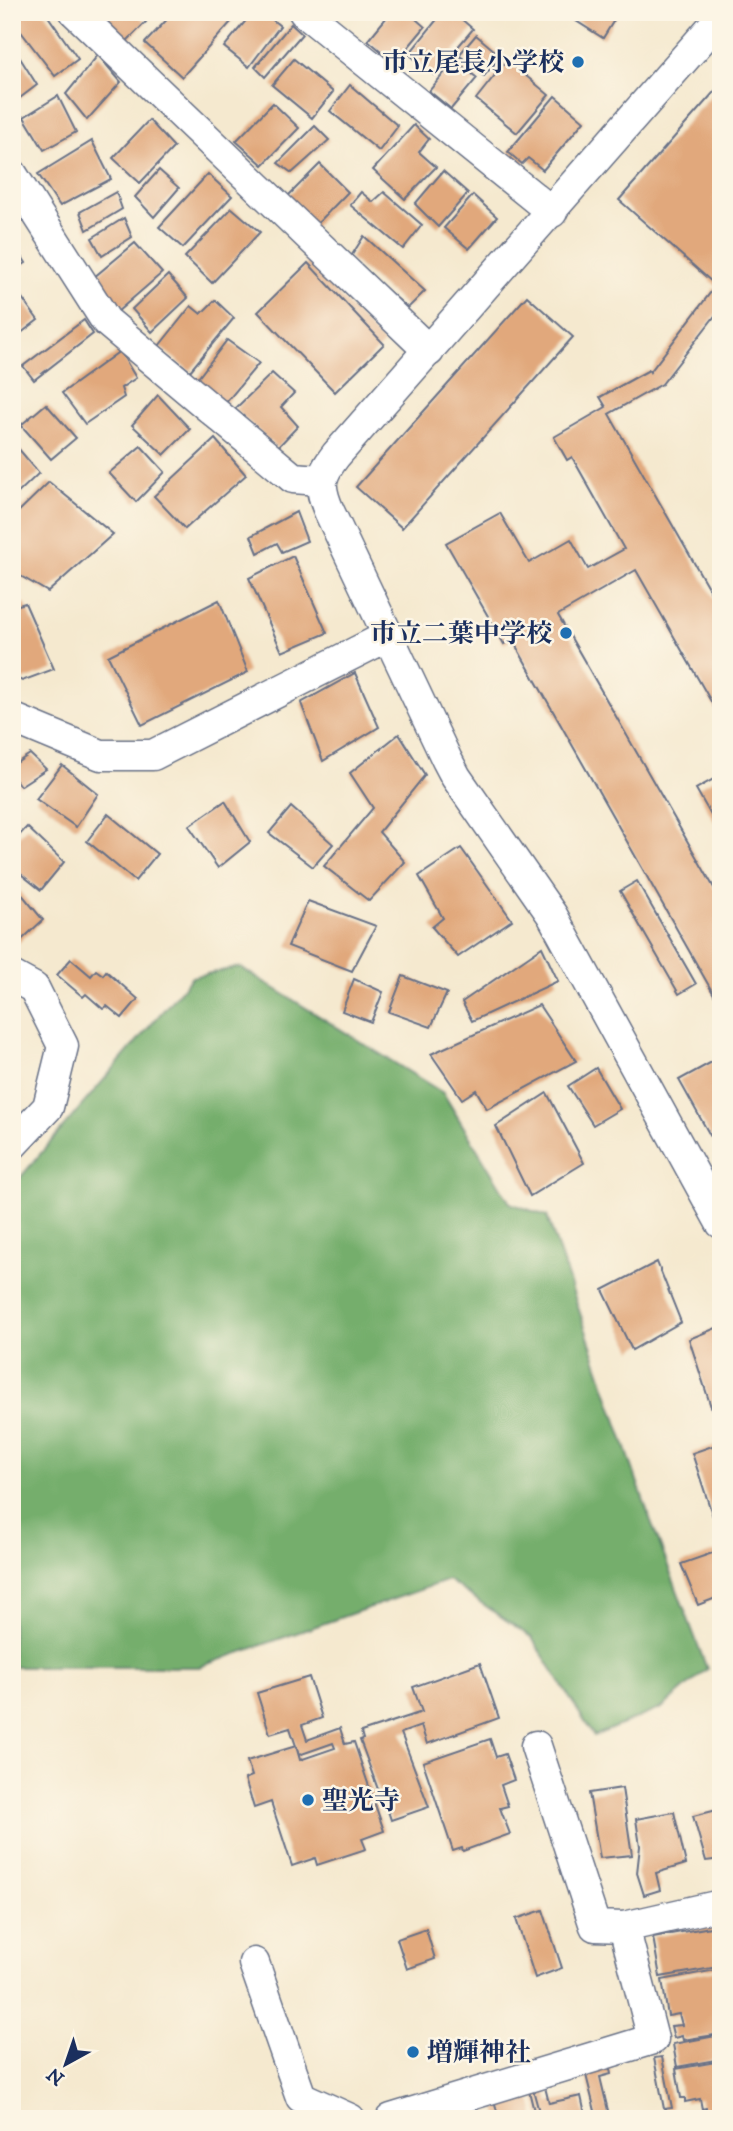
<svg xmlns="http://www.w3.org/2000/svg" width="733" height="2131" viewBox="0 0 733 2131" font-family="'IM FELL DW Pica','Noto Serif JP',serif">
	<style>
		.forest { fill: #75ae6c; stroke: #486e65; stroke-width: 2 }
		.building { fill: #e1a87c }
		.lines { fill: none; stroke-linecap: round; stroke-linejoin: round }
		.minor-casing { stroke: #677086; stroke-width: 33 }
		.minor { stroke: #fff; stroke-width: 30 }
		.poi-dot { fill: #1f6fb2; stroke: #fcf5e5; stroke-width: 2.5 }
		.labels { text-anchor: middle; stroke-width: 5; stroke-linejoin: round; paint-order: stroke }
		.poi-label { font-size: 26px; font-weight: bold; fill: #1b2f5e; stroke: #fcf5e5; text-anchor: end }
	</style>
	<rect width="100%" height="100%" fill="#fcf5e5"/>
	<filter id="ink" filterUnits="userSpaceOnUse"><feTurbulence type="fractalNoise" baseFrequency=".0143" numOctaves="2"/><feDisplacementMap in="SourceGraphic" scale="14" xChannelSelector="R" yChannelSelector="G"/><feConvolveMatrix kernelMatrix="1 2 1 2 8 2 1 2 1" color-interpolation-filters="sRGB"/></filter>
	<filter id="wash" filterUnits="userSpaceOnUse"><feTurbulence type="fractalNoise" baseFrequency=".00686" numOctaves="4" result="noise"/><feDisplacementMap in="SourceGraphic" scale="28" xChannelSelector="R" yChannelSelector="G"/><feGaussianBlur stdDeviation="1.57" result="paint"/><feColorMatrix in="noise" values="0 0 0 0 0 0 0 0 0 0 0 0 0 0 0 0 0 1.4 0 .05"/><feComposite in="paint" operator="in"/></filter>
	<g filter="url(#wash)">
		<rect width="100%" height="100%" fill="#f5e9cf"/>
		<path class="forest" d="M240 967 443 1093 510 1203 547 1216 649 1516 707 1669 662 1708 594 1736 532 1638 448 1580 199 1667H13L12 1675V1187L192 977Z"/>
		<g id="blocks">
			<g class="building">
				<path d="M12 12H45L78 59 55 76 12 20Z"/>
				<path d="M90 12H135L146 22 121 47Z"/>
				<path d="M174 12H240L182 77 145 43Z"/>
				<path d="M253 12H263L280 26 249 67 224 47Z"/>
				<path d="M391 12H408L425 27 395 63 368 40Z"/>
				<path d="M443 12H453L473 29 434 75 409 54Z"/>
				<path d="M562 12H619L603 38Z"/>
				<path d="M291 24 302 34 265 77 255 67Z"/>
				<path d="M476 35 501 56 484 76 459 55Z"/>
				<path d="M98 55 121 82 87 120 66 94Z"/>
				<path d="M20 58 37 85 12 104V64Z"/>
				<path d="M294 59 333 92 312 118 272 85Z"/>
				<path d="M455 60 477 78 451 109 429 91Z"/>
				<path d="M507 60 549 95 517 133 476 99Z"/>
				<path d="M721 84V290L619 200Z"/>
				<path d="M350 85 398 126 379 151 330 111Z"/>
				<path d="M58 96 76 132 44 150 24 117Z"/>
				<path d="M555 96 584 121 543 170 528 158 522 164 508 152Z"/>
				<path d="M273 103 299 128 263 165 236 141Z"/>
				<path d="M149 120 174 147 140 183 113 158Z"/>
				<path d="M414 125 429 139 419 152 436 167 405 199 373 170Z"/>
				<path d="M315 126 329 140 292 173 278 163Z"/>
				<path d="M92 141 111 179 60 206 38 174Z"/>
				<path d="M320 164 348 192 313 228 284 200Z"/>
				<path d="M159 170 179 188 154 217 135 197Z"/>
				<path d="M443 171 468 193 438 227 415 204Z"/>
				<path d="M208 174 232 196 183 248 159 227Z"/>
				<path d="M116 192 122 209 87 230 80 212Z"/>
				<path d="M361 192 373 202 384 192 422 225 403 249 350 205Z"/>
				<path d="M473 195 497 217 469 249 444 228Z"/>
				<path d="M232 208 260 232 212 283 185 257Z"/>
				<path d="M124 218 132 237 102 256 92 238Z"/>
				<path d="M364 236 425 291 408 308 350 258Z"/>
				<path d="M12 241 26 263 12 272Z"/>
				<path d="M135 243 162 273 117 312 93 278Z"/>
				<path d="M308 263 384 344 335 392 258 312Z"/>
				<path d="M168 275 188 298 152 332 132 309Z"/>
				<path d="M12 284 38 320 12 340Z"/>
				<path d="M714 288 721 293V308L662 384 609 414 721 610V719L636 570 558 615 721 900V1007L512 639 504 644 446 543 500 513 529 563 571 539 588 569 624 549 572 457 567 460 554 437 606 407 600 397 649 370 650 372Z"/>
				<path d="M527 296 573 337 402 528 356 487Z"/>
				<path d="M215 300 234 318 190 371 159 346 191 306 201 314Z"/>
				<path d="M84 320 93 334 34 380 23 366Z"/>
				<path d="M227 340 259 363 225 404 195 382Z"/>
				<path d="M120 351 136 378 121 388 124 397 85 424 62 393Z"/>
				<path d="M272 373 294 393 281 407 298 426 277 448 235 409Z"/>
				<path d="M158 395 190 429 164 455 132 425Z"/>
				<path d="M46 404 76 438 51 459 21 425Z"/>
				<path d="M215 439 246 475 185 529 154 496Z"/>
				<path d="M12 441 39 473 12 499Z"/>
				<path d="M141 446 165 472 136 502 109 473Z"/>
				<path d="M49 482 113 534 48 592 12 571V518Z"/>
				<path d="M296 512 307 541 282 552 277 543 258 553 251 536Z"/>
				<path d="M293 556 327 633 282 652 249 578Z"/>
				<path d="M219 600 248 672 142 725 108 656Z"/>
				<path d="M25 603 54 669 22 681 12 676V607Z"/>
				<path d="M355 673 379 727 323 761 301 703Z"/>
				<path d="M399 734 425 775 379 832 405 862 369 901 324 866 373 808 350 773Z"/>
				<path d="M30 754 46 769 20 786 12 775V766Z"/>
				<path d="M62 765 98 794 76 827 36 799Z"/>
				<path d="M721 775V833L696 789Z"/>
				<path d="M225 801 250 842 218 868 189 826Z"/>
				<path d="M291 807 333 844 313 867 269 833Z"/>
				<path d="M108 814 157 854 135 881 87 841Z"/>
				<path d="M27 827 64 862 41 890 12 867V843Z"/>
				<path d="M461 848 512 920 458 957 432 927 443 918 419 876Z"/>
				<path d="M637 881 696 984 679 994 620 891Z"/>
				<path d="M15 886 43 920 16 945 12 941V889Z"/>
				<path d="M308 901 376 926 352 971 288 946Z"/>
				<path d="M542 947 558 981 472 1021 462 1002Z"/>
				<path d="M71 959 91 976 96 970 103 975 106 971 138 999 122 1018 107 1006 103 1009 86 994 83 997 57 975Z"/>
				<path d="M403 976 447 993 431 1027 389 1012Z"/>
				<path d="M354 979 383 992 371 1022 342 1011Z"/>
				<path d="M539 1005 576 1061 487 1109 476 1090 462 1099 431 1054Z"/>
				<path d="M721 1057V1155L679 1080Z"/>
				<path d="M596 1068 620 1109 593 1125 568 1086Z"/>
				<path d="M547 1093 584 1163 530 1196 496 1126Z"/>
				<path d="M657 1262 681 1322 632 1350 603 1290Z"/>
				<path d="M721 1326V1407L712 1410 689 1339Z"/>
				<path d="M721 1443V1538H720L692 1453Z"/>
				<path d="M721 1550V1596L698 1605 681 1564Z"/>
				<path d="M480 1663 499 1718 427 1744 421 1726 401 1733 429 1807 391 1820 385 1802 383 1803 360 1740 363 1739 361 1732 422 1712 413 1687Z"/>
				<path d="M309 1677 322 1718 302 1725 307 1740 340 1728 345 1744 354 1742 384 1831 362 1839 366 1849 317 1865 315 1858 292 1866 271 1802 254 1808 245 1779 252 1776 247 1761 296 1746 300 1760 335 1748 333 1743 299 1755 290 1728 270 1734 257 1693Z"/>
				<path d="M490 1739 496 1757 505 1754 514 1780 501 1785 508 1806 500 1808 510 1834 463 1851 462 1848 453 1851 423 1762Z"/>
				<path d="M622 1788 632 1855 600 1858 589 1793Z"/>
				<path d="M721 1809V1859L706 1861 693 1816Z"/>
				<path d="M674 1812 686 1864 656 1873 660 1890 644 1895 637 1873 640 1846 636 1819Z"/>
				<path d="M543 1910 562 1968 535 1978 516 1919Z"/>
				<path d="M711 1927 718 1967 660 1977 653 1937Z"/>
				<path d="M426 1929 435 1959 407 1969 397 1939Z"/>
				<path d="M721 1969V2034L683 2040 682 2036 674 2038 671 2026 682 2025 679 2014 668 2016 662 1980Z"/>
				<path d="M721 2035V2059L677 2067 673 2044Z"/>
				<path d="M662 2057 672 2108 664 2109 654 2058Z"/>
				<path d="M721 2061V2109L706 2111V2108L702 2109 700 2099 685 2102V2098H681L676 2069Z"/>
				<path d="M609 2065 611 2074 600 2077 610 2119H597L585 2071Z"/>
				<path d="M544 2083 549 2103 581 2096 586 2119H541L532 2086Z"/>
				<path d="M528 2087 536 2119H499L493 2096Z"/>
			</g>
		</g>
	</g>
	<g filter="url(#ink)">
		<use href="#blocks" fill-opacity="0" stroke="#677086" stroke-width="2"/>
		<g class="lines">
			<g class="minor-casing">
				<g id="minor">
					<path d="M75 12 429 351"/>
					<path d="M304 12 552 212"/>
					<path d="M721 17 336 455C319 477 318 485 329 511L447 760 456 777 552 915 721 1223"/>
					<path d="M12 174 106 321 293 478 320 480"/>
					<path d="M12 718 101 755H153L388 636"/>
					<path d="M12 976 34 988 63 1046 48 1107 12 1145"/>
					<path d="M536 1746 595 1926 624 1927 721 1905"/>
					<path d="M254 1963 301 2097 350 2119"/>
					<path d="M391 2119 653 2039 624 1927"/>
				</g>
			</g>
			<use href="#minor" class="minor"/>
		</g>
	</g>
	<g class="poi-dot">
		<circle cx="578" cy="62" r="7"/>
		<circle cx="566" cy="633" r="7"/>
		<circle cx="308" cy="1800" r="7"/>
		<circle cx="413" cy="2052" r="7"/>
	</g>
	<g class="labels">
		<g class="poi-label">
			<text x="564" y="71">市立尾長小学校</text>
			<text x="552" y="642">市立二葉中学校</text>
			<text x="322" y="1809" text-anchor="start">聖光寺</text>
			<text x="427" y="2061" text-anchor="start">増輝神社</text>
		</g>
	</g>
	<rect width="733" height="2131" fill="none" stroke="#fcf5e5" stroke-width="42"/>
	<g transform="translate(66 2064) rotate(220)" stroke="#fcf5e5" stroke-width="5" paint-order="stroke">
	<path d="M0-5L12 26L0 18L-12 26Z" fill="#1b2f5e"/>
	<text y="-10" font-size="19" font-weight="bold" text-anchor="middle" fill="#1b2f5e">N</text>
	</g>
</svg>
